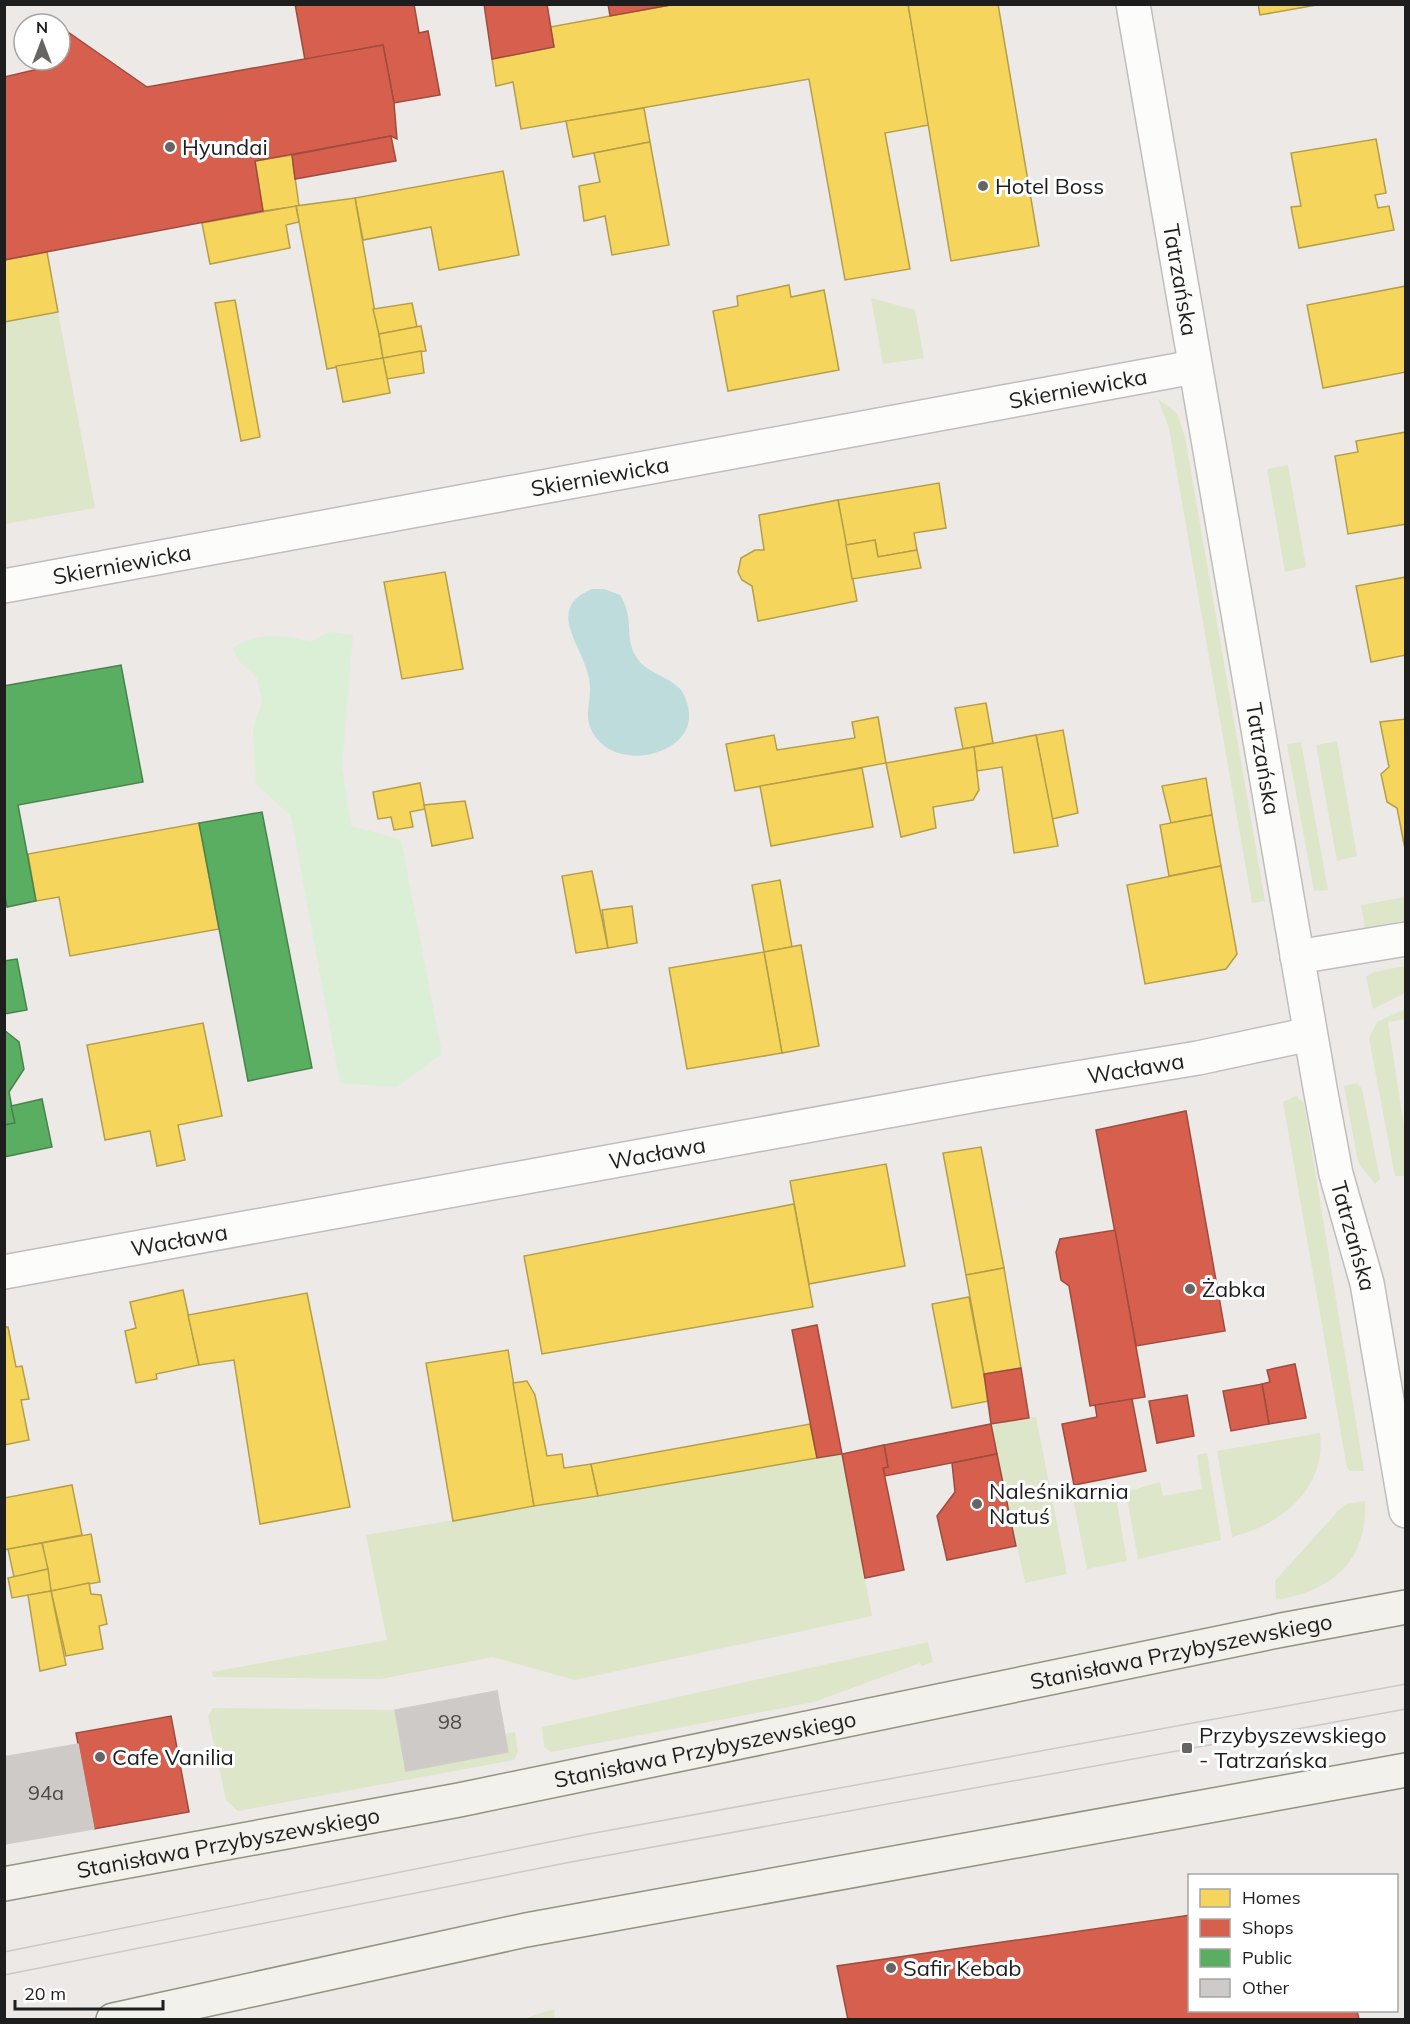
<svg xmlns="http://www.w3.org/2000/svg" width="1410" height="2024" viewBox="0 0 1410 2024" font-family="Mulish,sans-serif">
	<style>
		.grass { fill: #dee6c9 }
		.park { fill: #daefd5 }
		.water { fill: #bedcdc }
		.homes { fill: #f6d55c; stroke: #b59e49; stroke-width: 1.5 }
		.shops { fill: #d6604d; stroke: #9f4c3f; stroke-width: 1.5 }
		.public { fill: #5aae61; stroke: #48834d; stroke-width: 1.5 }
		.building { fill: #cdcac8; stroke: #cfcbc9; stroke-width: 1.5 }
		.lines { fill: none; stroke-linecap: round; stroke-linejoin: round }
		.minor-casing { stroke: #bfbebd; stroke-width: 36 }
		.tertiary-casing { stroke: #bfbebd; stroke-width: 36 }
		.secondary-casing { stroke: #959281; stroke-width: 36 }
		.minor { stroke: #fcfcfb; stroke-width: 33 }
		.tertiary { stroke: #fcfcfb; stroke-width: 33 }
		.secondary { stroke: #f2f1eb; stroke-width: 33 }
		.tram { stroke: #cacac9; stroke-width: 1.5 }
		.poi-dot { fill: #666564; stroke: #fff; stroke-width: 2 }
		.labels { text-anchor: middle; stroke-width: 6; stroke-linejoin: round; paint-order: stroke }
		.number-label { font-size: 20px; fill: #4a4948 }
		.poi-label { font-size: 22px; fill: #1e1e1e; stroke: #fff; text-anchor: start }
		.street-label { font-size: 22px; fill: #1e1e1e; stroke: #fff }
	</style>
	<rect width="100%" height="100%" fill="#ece9e7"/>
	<g class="grass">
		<path d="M871 298 915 310 924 358 883 364Z"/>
		<path d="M58 312 95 508 5 524V322Z"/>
		<path d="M1158 399 1177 413 1185 437 1265 901 1252 903 1169 428Z"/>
		<path d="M1288 465 1306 567 1285 572 1267 469Z"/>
		<path d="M1337 741 1357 856 1337 861 1316 745Z"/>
		<path d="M1301 742 1328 890 1314 891 1287 744Z"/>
		<path d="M1405 897V920L1365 928 1361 905Z"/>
		<path d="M1405 966V993L1373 1009 1366 977 1374 972Z"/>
		<path d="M1405 1009V1019L1388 1022 1405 1133V1176H1395L1369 1038 1377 1022Z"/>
		<path d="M1357 1083 1362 1089 1380 1179 1375 1184 1358 1162 1344 1086Z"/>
		<path d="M1296 1096 1304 1103 1364 1471H1350L1347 1468 1283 1102Z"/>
		<path d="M1036 1417 1067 1574 1025 1583 991 1424Z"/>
		<path d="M1320 1433C1327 1487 1282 1525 1232 1537L1217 1451Z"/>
		<path d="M1207 1453 1221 1540 1138 1559 1126 1492 1160 1482 1163 1496 1202 1489 1197 1455Z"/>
		<path d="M842 1454 872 1616 575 1680 493 1657 381 1679 213 1677 212 1672 387 1640 366 1535Z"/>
		<path d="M1115 1492 1127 1561 1087 1569 1073 1499Z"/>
		<path d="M1365 1501C1368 1561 1332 1591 1276 1600L1275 1581 1338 1511 1346 1504Z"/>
		<path d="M928 1642 933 1662 922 1666 920 1663 814 1702 551 1752 544 1747 542 1727Z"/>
		<path d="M213 1708 395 1710 406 1771 508 1752 505 1734 515 1732 518 1752 514 1760 238 1811 226 1800 208 1716Z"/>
		<path d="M554 2009 555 2019H523Z"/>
	</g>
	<path class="park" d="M329 632 353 635 342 767 351 826 401 840 442 1054 396 1087 340 1083 291 816 256 784 253 729 262 702 257 678 236 658 233 647C263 632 279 634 310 642Z"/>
	<path class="water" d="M592 589H604L620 595C635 619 624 634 635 655 644 672 665 675 678 687 683 691 685 697 687 703 696 730 676 748 651 754 635 758 612 755 600 742 578 719 594 703 589 678 583 645 544 609 592 589Z"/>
	<g class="homes">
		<path d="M676 4H908L929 125 885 133 910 269 845 280 809 79 521 129 513 82 496 86 492 59 554 47 550 27Z"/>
		<path d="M908 4H998L1039 246 951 261Z"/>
		<path d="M1258 4H1322L1260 15Z"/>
		<path d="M644 108 650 142 573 157 566 121Z"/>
		<path d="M1376 139 1386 193 1375 195 1378 208 1389 206 1394 230 1299 248 1291 207 1301 206 1291 153Z"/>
		<path d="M650 142 669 245 612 255 605 216 584 221 579 186 600 182 594 153Z"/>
		<path d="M292 155 299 206 263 211 255 161Z"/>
		<path d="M503 171 519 255 439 270 431 227 363 240 355 198Z"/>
		<path d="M355 198 383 358 327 369 296 206Z"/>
		<path d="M296 206 299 222 286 225 290 248 210 264 202 223Z"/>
		<path d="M47 252 58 312 4 322V260Z"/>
		<path d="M789 285 791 297 824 290 839 370 728 391 713 311 738 306 737 296Z"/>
		<path d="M1406 286V372L1323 388 1307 305Z"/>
		<path d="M235 300 260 437 241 441 215 303Z"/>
		<path d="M412 303 417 327 379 334 373 309Z"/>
		<path d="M421 326 426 351 383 358 379 334Z"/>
		<path d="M421 351 424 373 387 379 383 358Z"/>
		<path d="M383 358 390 393 343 402 336 366Z"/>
		<path d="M1406 432V524L1348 534 1335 456 1358 452 1356 441Z"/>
		<path d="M939 483 946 528 914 533 917 550 878 557 875 540 846 545 838 500Z"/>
		<path d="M838 500 857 601 758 621 752 586 742 580 738 572 741 558 755 550H764L759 515Z"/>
		<path d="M875 540 878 557 917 550 921 568 852 579 846 545Z"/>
		<path d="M445 572 463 669 402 679 384 582Z"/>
		<path d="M1406 577V655L1371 662 1356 586Z"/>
		<path d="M986 703 993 743 963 749 955 708Z"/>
		<path d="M878 717 886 763 735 791 726 744 774 735 777 750 855 738 852 722Z"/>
		<path d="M1406 719V854L1397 808 1387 802 1381 774 1389 767 1380 722Z"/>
		<path d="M1063 730 1078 813 1052 819 1036 735Z"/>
		<path d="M1036 735 1058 846 1014 853 1002 767 977 771 974 747Z"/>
		<path d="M974 747 979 790 973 800 933 807 936 828 901 837 886 763Z"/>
		<path d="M862 768 873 827 771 846 760 786Z"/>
		<path d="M1206 778 1212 815 1171 823 1162 786Z"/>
		<path d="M420 783 425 809 410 812 413 827 394 830 391 817 378 819 373 792Z"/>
		<path d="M465 801 473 838 432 846 424 805Z"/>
		<path d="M1212 815 1221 866 1169 876 1160 825Z"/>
		<path d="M199 823 219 929 70 956 59 897 36 901 28 854Z"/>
		<path d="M1221 866 1237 954 1226 969 1145 984 1127 885Z"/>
		<path d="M592 871 608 948 576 953 562 876Z"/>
		<path d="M780 880 792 947 764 952 752 885Z"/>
		<path d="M632 906 637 943 608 948 602 910Z"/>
		<path d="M801 945 819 1046 782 1053 764 952Z"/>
		<path d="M764 952 782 1053 687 1069 669 968Z"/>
		<path d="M203 1023 222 1116 178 1125 185 1160 157 1166 150 1131 105 1140 87 1045Z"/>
		<path d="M981 1147 1004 1268 966 1275 943 1153Z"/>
		<path d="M886 1164 905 1266 809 1284 790 1181Z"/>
		<path d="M794 1204 813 1307 542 1354 524 1256Z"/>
		<path d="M1004 1268 1021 1368 984 1374 966 1275Z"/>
		<path d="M183 1290 199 1365 156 1374 157 1379 136 1383 125 1331 136 1328 130 1302Z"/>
		<path d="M307 1293 350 1507 260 1524 234 1360 199 1365 188 1315Z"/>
		<path d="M969 1297 989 1401 952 1408 932 1304Z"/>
		<path d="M4 1327H8L16 1367 22 1366 29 1399 21 1400 29 1440 4 1445Z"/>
		<path d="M508 1350 534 1506 453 1521 426 1363Z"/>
		<path d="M527 1381 535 1395 547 1456 562 1454 564 1468 591 1464 598 1496 534 1506 513 1383Z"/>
		<path d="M810 1424 817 1458 598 1496 591 1464Z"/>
		<path d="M72 1485 82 1535 4 1550V1498Z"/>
		<path d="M91 1534 100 1582 51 1591 42 1543Z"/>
		<path d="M42 1543 48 1569 14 1577 8 1549Z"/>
		<path d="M48 1569 51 1591 12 1598 8 1578Z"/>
		<path d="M89 1583 91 1594 101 1595 107 1624 99 1626 103 1649 66 1656 51 1591Z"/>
		<path d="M51 1591 66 1665 40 1671 28 1595Z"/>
	</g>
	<g class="shops">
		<path d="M295 4H414L419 33 428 31 440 95 394 103 383 45 305 60Z"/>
		<path d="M484 4H547L554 47 492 59Z"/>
		<path d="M608 4H676L610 16Z"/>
		<path d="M68 32 147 87 383 45 394 103 397 139 391 136 255 161 263 211 4 260V77L47 67 51 60H60V45Z"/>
		<path d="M391 136 396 161 295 179 292 155Z"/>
		<path d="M1186 1111 1225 1331 1136 1346 1096 1130Z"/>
		<path d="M1115 1230 1145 1397 1090 1406 1069 1286 1061 1280 1056 1252 1060 1239Z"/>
		<path d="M817 1325 842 1454 817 1458 792 1330Z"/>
		<path d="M1295 1364 1306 1418 1269 1424 1262 1384 1270 1382 1267 1370Z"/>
		<path d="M1021 1368 1029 1418 991 1424 984 1374Z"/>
		<path d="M1262 1384 1269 1424 1231 1431 1223 1391Z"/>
		<path d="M1187 1395 1194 1436 1157 1443 1149 1401Z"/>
		<path d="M1132 1399 1146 1471 1074 1485 1062 1424 1097 1417 1095 1405Z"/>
		<path d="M991 1424 997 1454 885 1476 883 1468 888 1467 884 1445Z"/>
		<path d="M884 1445 888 1467 883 1468 904 1570 865 1578 842 1454Z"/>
		<path d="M997 1454 1016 1546 947 1560 937 1516 955 1492 952 1463Z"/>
		<path d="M171 1716 189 1812 94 1829 76 1733Z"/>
		<path d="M1190 1915V2010H1357L1359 2020H848L837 1966Z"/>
	</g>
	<g class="public">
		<path d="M121 665 143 782 18 805 36 901 7 907 4 892V686Z"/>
		<path d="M262 812 312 1068 248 1081 199 823Z"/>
		<path d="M17 959 27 1010 4 1014V961Z"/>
		<path d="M4 1030 19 1042 24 1069 9 1092 15 1123 4 1125Z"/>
		<path d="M42 1099 52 1147 4 1157V1125L15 1123 11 1106Z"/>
	</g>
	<g class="building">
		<path d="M497 1691 508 1752 406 1771 395 1710Z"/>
		<path d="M78 1744 94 1829 4 1844V1757Z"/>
	</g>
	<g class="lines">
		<g class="minor-casing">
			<g id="minor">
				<path id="s1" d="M4 586 1194 367"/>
				<path d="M1297 957 1406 939"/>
				<path id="s2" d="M4 1272 992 1092 1198 1058 1310 1034"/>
			</g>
		</g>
		<g class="tertiary-casing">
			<g id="tertiary">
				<path id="s3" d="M1133 4 1320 1088 1336 1174 1367 1283 1406 1511"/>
			</g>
		</g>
		<g class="secondary-casing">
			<g id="secondary">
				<path id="s4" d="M4 1884 459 1800 1282 1630 1406 1607"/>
				<path d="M113 2020 526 1930 1406 1770"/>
			</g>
		</g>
		<use href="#minor" class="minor"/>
		<use href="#tertiary" class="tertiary"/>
		<use href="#secondary" class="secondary"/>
		<g class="tram">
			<path d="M4 1952 589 1834 1406 1684"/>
			<path d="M4 1975 571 1862 1406 1709"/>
		</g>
	</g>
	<g class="poi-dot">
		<circle cx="170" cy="147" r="6"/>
		<circle cx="983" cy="186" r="6"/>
		<circle cx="1190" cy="1289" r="6"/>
		<circle cx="977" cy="1504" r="6"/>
		<rect x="1181" y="1742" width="12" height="12" rx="3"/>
		<circle cx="100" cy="1757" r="6"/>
		<circle cx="891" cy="1968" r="6"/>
	</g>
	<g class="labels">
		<g class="number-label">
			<text x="450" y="1729">98</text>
			<text x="46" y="1800">94a</text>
		</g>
		<g class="poi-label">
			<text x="182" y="155">Hyundai</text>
			<text x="995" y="194">Hotel Boss</text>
			<text x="1202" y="1297">Żabka</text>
			<text x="989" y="1499">Naleśnikarnia<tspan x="989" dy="25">Natuś</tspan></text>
			<text x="1199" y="1743">Przybyszewskiego<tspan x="1199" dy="25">- Tatrzańska</tspan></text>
			<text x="112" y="1765">Cafe Vanilia</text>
			<text x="903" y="1976">Safir Kebab</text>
		</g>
		<g class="street-label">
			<text dy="8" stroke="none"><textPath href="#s3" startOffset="280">Tatrzańska</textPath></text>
			<text dy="8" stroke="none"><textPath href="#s1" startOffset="1092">Skierniewicka</textPath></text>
			<text dy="8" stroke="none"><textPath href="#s1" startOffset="606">Skierniewicka</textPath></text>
			<text dy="8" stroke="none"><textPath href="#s1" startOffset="120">Skierniewicka</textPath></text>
			<text dy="8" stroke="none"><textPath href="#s3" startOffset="766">Tatrzańska</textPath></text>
			<text dy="8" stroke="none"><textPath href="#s2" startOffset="1150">Wacława</textPath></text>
			<text dy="8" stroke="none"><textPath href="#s2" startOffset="664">Wacława</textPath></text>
			<text dy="8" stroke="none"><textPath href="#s3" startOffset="1252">Tatrzańska</textPath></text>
			<text dy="8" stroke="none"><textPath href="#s2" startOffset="178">Wacława</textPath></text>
			<text dy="8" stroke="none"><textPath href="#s4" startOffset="1200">Stanisława Przybyszewskiego</textPath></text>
			<text dy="8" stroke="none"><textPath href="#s4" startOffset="714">Stanisława Przybyszewskiego</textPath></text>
			<text dy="8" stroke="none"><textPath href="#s4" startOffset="228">Stanisława Przybyszewskiego</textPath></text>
		</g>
	</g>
	<rect width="1410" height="2024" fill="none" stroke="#1e1e1e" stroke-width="12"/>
	<rect x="1188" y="1874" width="210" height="138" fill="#ffffff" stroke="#a5a5a5" stroke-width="1.5"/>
	<rect x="1200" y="1889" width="30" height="18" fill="#f6d55c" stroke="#a5a5a5" stroke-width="1.5"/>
	<text x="1242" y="1904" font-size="18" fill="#1e1e1e">Homes</text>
	<rect x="1200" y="1919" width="30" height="18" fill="#d6604d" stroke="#a5a5a5" stroke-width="1.5"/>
	<text x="1242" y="1934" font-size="18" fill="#1e1e1e">Shops</text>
	<rect x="1200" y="1949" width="30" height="18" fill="#5aae61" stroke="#a5a5a5" stroke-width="1.5"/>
	<text x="1242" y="1964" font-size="18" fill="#1e1e1e">Public</text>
	<rect x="1200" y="1979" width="30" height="18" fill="#cdcac8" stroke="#a5a5a5" stroke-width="1.5"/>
	<text x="1242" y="1994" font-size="18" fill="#1e1e1e">Other</text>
	<g transform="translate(42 42)"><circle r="28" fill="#ffffff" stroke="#a5a5a5" stroke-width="1.5"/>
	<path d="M0-4.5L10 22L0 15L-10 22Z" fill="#666564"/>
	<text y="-9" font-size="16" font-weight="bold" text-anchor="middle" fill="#1e1e1e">N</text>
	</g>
	<path d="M15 2000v9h148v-9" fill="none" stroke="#1e1e1e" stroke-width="3"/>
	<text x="24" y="2000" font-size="18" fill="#1e1e1e" stroke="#ffffff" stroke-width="4.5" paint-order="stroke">20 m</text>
</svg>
